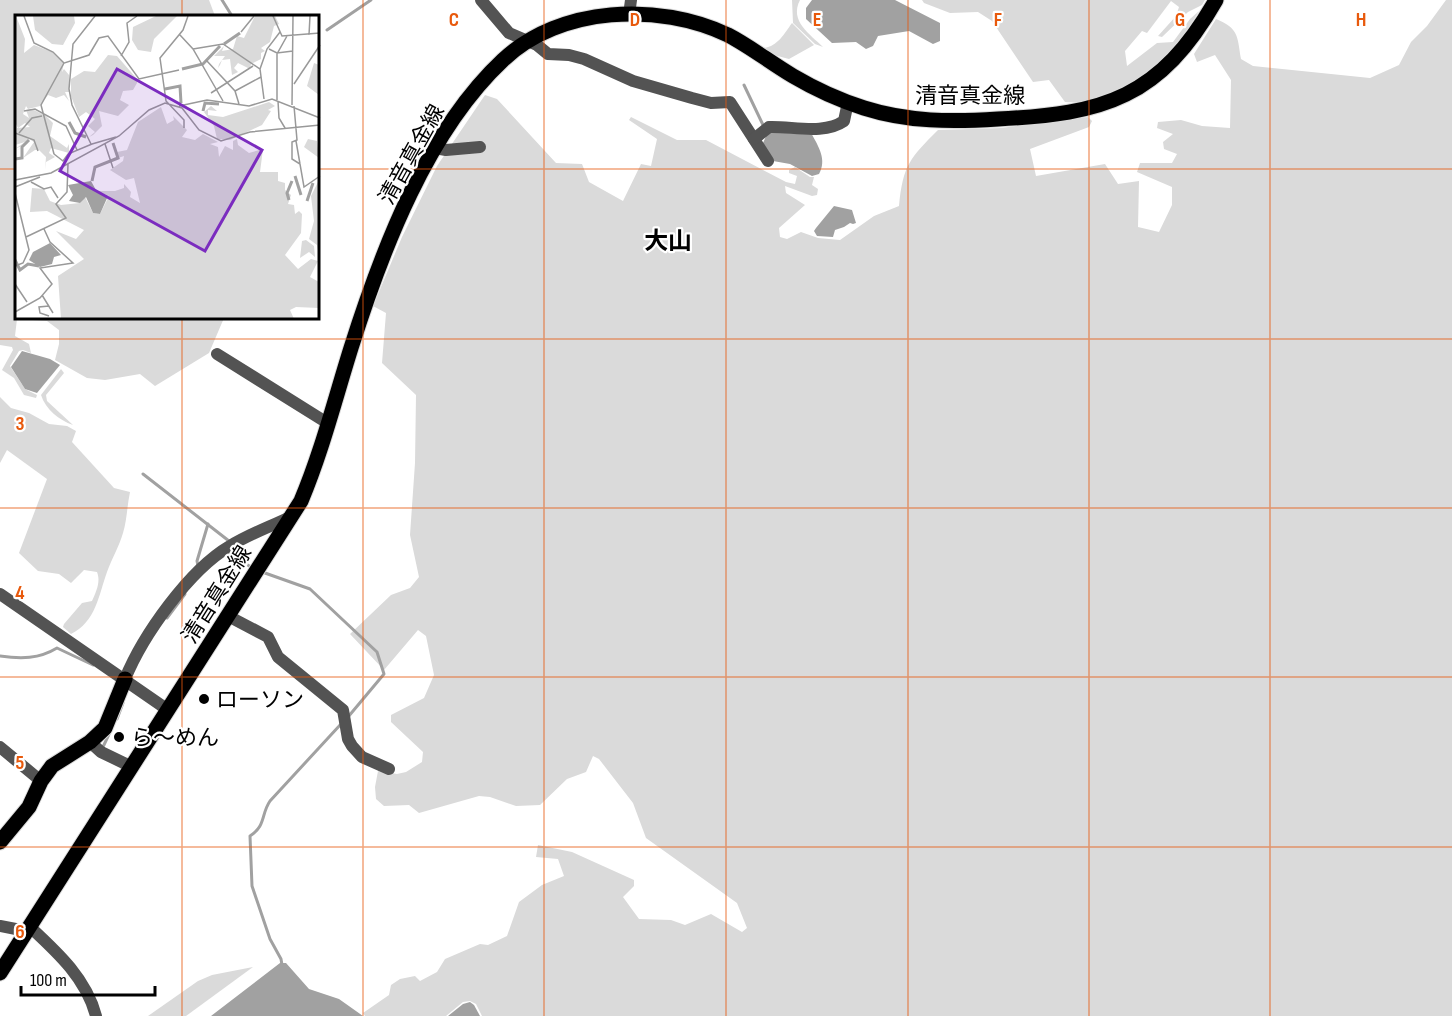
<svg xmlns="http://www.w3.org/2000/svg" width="1452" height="1016" viewBox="0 0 1452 1016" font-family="'Sofia Sans Condensed','Noto Sans JP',sans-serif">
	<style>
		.green { fill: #dadada }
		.water { fill: #a1a1a1 }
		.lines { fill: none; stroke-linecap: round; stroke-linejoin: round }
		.stream { stroke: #a1a1a1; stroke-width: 3 }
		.major-casing { stroke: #dbdbdb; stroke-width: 17 }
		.minor { stroke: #535353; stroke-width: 12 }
		.major { stroke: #000; stroke-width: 15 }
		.grid { fill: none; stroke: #e8590c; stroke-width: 1.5; stroke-opacity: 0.55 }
		.poi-dot { fill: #000; stroke: #fff; stroke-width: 2 }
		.labels { text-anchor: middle; stroke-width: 4.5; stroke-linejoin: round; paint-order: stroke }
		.street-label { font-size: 22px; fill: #000; stroke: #fff }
		.poi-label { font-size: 22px; fill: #000; stroke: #fff; text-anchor: start }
		.neighbourhood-label { font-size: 24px; font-weight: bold; fill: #000; stroke: #fff }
		.inset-river { fill: none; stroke: #a1a1a1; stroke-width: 3 }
		.inset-road { fill: none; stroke: #999; stroke-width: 1.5 }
		.view { fill: #7b2cbf; fill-opacity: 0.15; stroke: #7b2cbf; stroke-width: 3 }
		.inset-edge { fill: none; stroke: #000; stroke-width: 3 }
		.grid-label { font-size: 20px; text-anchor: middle; font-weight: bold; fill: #e8590c; stroke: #fff; stroke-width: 4.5; stroke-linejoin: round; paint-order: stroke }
	</style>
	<rect width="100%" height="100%" fill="#fff"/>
	<g class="green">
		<path d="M0 0H209L215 16H16V318H224L209 353 155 386 140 374 105 380 87 378 55 360 59 344V330L47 321 17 319 15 336 29 344 31 353 23 350 19 351 10 366 25 389 37 395 36 398 24 395 14 378 2 370 13 350 12 347 0 345Z"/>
		<path d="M792 0H800C789 21 810 34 823 47L815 44 793 23Z"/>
		<path d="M922 0H1205L1202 5 1188 12 1162 37 1158 36 1176 16 1179 7 1171 1 1147 33 1142 31 1125 51 1127 66 1157 43 1173 42 1190 19 1199 11C1172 58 1123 106 1065 102L1049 80 1033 82 992 21 978 12 950 13 924 3Z"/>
		<path d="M1446 0H1452V1016H482L476 1004 470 1001 463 1002 446 1016H365L363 1013 389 995 391 985 400 979 415 976 420 981 437 972 445 959 480 944 488 945 507 936 519 902 542 885 564 876 558 859 536 857 538 845 572 852 634 880V886L623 897 639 919 671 920 685 925 711 914 742 932 747 928 737 903 646 838 633 803 599 759 593 756 586 772 567 779 540 805 516 806 490 797 479 796 419 813 409 805 384 806 376 799 375 787 378 771 397 774 406 772 422 762 423 752 391 722V715L424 698 434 675 426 636 418 630 384 670 350 634 391 595 410 588 419 577 410 535 415 463 416 395 382 363 386 313 373 306 402 237 437 166 485 95 497 99 556 163 582 164 589 182 623 201 641 164 651 166 657 139 629 120 631 117 677 140H706L786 182 795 184 797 176 789 173V170L795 167 810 177H814L812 185 818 189 817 195 812 196 785 186 786 193 805 205 779 228 780 237 787 239 801 232 818 238 840 240 874 216 899 206C903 165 910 158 938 130L1001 128 1088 117 1092 121 1089 127 1030 149 1036 176 1105 164 1118 184 1139 181 1138 227 1159 232 1172 205V187L1137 172 1140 163H1172L1177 154 1164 149 1163 142 1173 134 1157 128 1158 122 1181 120 1202 126 1230 128 1231 80 1215 55 1197 62 1194 54 1216 19C1239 29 1237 35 1241 59L1253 66 1370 78 1399 65 1411 42 1427 26Z"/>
		<path d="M792 23 814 45 789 59 770 54 764 48C778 46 784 34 792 23Z"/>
		<path d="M61 369 64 373 46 395 47 401 73 425C59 420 46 410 41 395Z"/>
		<path d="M0 397 11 408 29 413 49 424 67 426 76 431 72 442 114 488 130 492C127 506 127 520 123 533 119 547 112 558 107 572 99 594 96 622 71 634L63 627 64 624 82 603 92 601C96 592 101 582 97 572L84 570 71 583 59 574 38 571 19 553 47 479 7 450 0 463Z"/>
		<path d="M253 967 186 1016H148L198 981 212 975Z"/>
	</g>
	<g class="water">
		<path d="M812 0H895L940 23V41L933 44 909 31 878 36 873 46 866 49 856 42 832 43 806 19V8Z"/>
		<path d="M771 131 811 133C819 147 827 160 819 174L812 176 790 164 773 161 763 143 767 134Z"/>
		<path d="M834 206 852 210 856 223 853 224 850 223 844 227 835 230 833 237 817 236 814 231 816 228Z"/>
		<path d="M22 351 50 359 60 365 37 393 25 389 11 367Z"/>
		<path d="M280 963H286L309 989 339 999 363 1016H211Z"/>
		<path d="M470 1002 474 1005 480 1016H448L463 1004Z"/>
	</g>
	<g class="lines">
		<g class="stream">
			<path d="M222 0 232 16"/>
			<path d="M327 30 371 0"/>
			<path d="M744 85 764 127"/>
			<path d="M143 474 229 541"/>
			<path d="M232 547 241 561 251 567"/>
			<path d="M198 566 197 561 208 524"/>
			<path d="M265 573 310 589 377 652 384 674 348 717"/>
			<path d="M167 618 185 594"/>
			<path d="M0 656C21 659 39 659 57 648L93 665"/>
			<path d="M117 719 123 703"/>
			<path d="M102 749 111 730"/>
			<path d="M282 965 281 959 270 939 252 886 250 836C266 826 261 814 270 801L341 724"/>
		</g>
		<g class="major-casing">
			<g id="major">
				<path d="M0 842 29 807 41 781 52 766 90 742 105 728 125 679"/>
				<path d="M0 973 301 501C322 451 335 399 351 348 382 250 427 131 503 60 560 6 659 2 728 35 751 47 771 63 793 76 815 89 839 100 864 108 908 122 952 122 998 119 1104 114 1160 98 1216 0"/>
			</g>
		</g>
		<g class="minor">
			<path d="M481 0 509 33 537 45 548 54 569 55 584 59 633 81 692 98 711 103 730 102 768 161"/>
			<path d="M629 15 631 0"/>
			<path d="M754 139 769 127C792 126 824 135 844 121L848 102"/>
			<path d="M435 148 446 150 480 147"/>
			<path d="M217 354 329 424"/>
			<path d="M0 594 168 710"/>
			<path d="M228 616 268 637 278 657 343 710 348 739 352 746 362 757 389 769"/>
			<path d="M125 679C143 635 189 570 230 546 249 534 272 526 292 516"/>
			<path d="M90 742 101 752 132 767"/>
			<path d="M0 747 41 781"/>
			<path d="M0 926 26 931"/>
			<path d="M29 926C57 952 86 978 96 1016"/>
		</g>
		<use href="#major" class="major"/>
	</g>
	<path class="grid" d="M182 0V16M363 0V1016M544 0V1016M726 0V1016M908 0V1016M1089 0V1016M1270 0V1016M0 169H16M318 169H1452M182 318V1016M0 339H1452M0 508H1452M0 677H1452M0 847H1452"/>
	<g class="poi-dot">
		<circle cx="204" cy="699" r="6"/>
		<circle cx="119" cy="737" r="6"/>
	</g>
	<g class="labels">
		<g class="street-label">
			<text x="970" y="103">清音真金線</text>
			<text transform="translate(411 154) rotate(-61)" y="8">清音真金線</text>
			<text transform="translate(216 594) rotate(-58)" y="8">清音真金線</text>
		</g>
		<g class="poi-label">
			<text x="216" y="707">ローソン</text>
			<text x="131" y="745">ら～めん</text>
		</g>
		<g class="neighbourhood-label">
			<text x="668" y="249">大山</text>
		</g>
	</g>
	<g transform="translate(15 15)">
		<rect width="304" height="304" fill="#fff"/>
		<path d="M1 1 10 24 9 38 19 30 37 37 49 48 47 57 49 54 54 60V77H50L54 86 49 80 41 83 33 80 25 91 13 94 11 91 8 99 14 103 11 95 17 94 31 101 38 108 35 121 52 133 54 129V138L36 133 34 138 40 142 31 147 30 155 31 142 24 135H20L8 143 0 145 8 143 19 127 14 124 12 129 8 131 6 133 1 136 13 128 0 134 10 127 0 130 2 113 15 112 10 108 3 113 0 107ZM18 1H59L60 8 48 30 37 29 20 15ZM141 1H162L139 24 136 37 123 35 117 25 118 12ZM240 1H260L264 9 259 11 255 27 246 33 250 36 246 38V44L236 49 235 54 223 48 219 53 223 57 217 60 215 44 207 45 205 50 203 53 204 49 210 41H199L209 31 207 36 218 34 222 21 229 23ZM93 40 102 41 122 64V68L118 75 108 76 105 85 114 90 103 101 84 96 87 111 78 120 74 122 80 117 73 111 80 104 71 97 64 102 56 81V64L69 56 80 57ZM299 48 304 50V80L292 71ZM254 87 260 91 253 95 256 96 247 110 215 125 202 124 199 111 189 97 196 91 202 96 193 95V100L208 102ZM146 92 152 109 159 105 158 101 172 115 167 122 180 125 188 119 203 127 195 129 203 132 204 142 210 131 218 135V126L222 124 223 130 234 138 248 134 245 157H263V166L270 168V175L276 180 273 189 279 190 280 199 284 196 287 199 286 218 270 240 283 254 296 244 303 246 295 262 304 267V293L281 292 275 295 279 304H46L43 261 69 244 41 216 61 224 69 215 32 196 15 197 17 173 29 174 35 186 46 190 65 188 70 182 78 198 85 199 94 181 82 176H100L109 173V169L116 177 115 182 125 188 119 163 111 165 95 155 108 146 109 141 103 143 102 137 112 135 123 107ZM293 124 302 126 304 143 289 132ZM304 165V240L302 230 294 224 299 206 296 181ZM291 225 299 231 300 242 294 237 285 243 287 226Z" fill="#dadada"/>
		<path d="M76 166 82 177 93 181 85 199 78 198 71 182 65 188 54 186 58 180 53 170ZM35 228 46 240 39 242 37 249 25 252 14 245 18 237Z" fill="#a1a1a1"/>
		<path class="inset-river" d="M209 29 225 18M167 54 188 49 205 31M150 74 165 71 166 88M188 96 190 88 204 89M54 107 60 118 71 122M0 144 7 143V132L14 125M280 161 286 180M77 166 80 152 103 143 98 128M274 185 272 178 277 166M292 186 298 168M0 245 5 255 13 249 24 251"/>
		<path class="inset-road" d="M9 1 19 28 38 37 49 48M258 1 267 21 305 18M226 17 239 1M165 20 178 34 208 86M294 20 295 1M178 34 208 29 245 54 252 34 265 17M254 34 262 38 278 36M106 41 114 27 112 8 122 1M191 45 220 76 224 89M245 54 249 84M279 69 305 30M220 76 246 62M196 78 238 51M262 85V39L272 21M263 86 264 103 270 113M277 90 278 1M164 91 192 85 234 91 257 84 305 103M279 91 282 125 277 127V144L285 149 289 172 305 161M9 96 20 94 51 111 62 135M169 113V105L151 86 145 43 168 15 173 1M0 118 19 125 23 136M4 118 17 103 27 101M281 126 285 149M76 129 57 90 54 74 58 29 80 1M77 129 101 122M90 129 98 153M39 139 26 90 49 48 74 40 84 23 93 21 124 64 164 55M39 139 48 146 53 139 77 129M0 165 36 158 104 121 134 95 150 88 167 93 184 115 206 126 235 117 305 110M16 167 29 174 36 172 43 183M0 172 25 162M0 178 14 235 8 248 0 251M11 222 51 203 41 189 52 177 53 149M0 269 12 287M27 280 38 298M34 291 24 292 25 298 34 301M0 297 25 283 37 269 25 253 58 248 35 227 29 214"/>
		<path class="view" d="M102 54 247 135 190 236 45 156Z"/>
		<rect width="304" height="304" class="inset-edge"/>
	</g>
	<g class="grid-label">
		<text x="454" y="26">C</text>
		<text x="635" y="26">D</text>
		<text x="817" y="26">E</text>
		<text x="998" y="26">F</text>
		<text x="1180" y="26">G</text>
		<text x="1361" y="26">H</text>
		<text x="20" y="430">3</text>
		<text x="20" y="599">4</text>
		<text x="20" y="769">5</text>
		<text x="20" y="938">6</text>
	</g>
	<path d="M21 986v9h134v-9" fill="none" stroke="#000000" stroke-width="3"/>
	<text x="30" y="986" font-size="18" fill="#000000" stroke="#ffffff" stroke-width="4.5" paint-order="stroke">100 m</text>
</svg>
